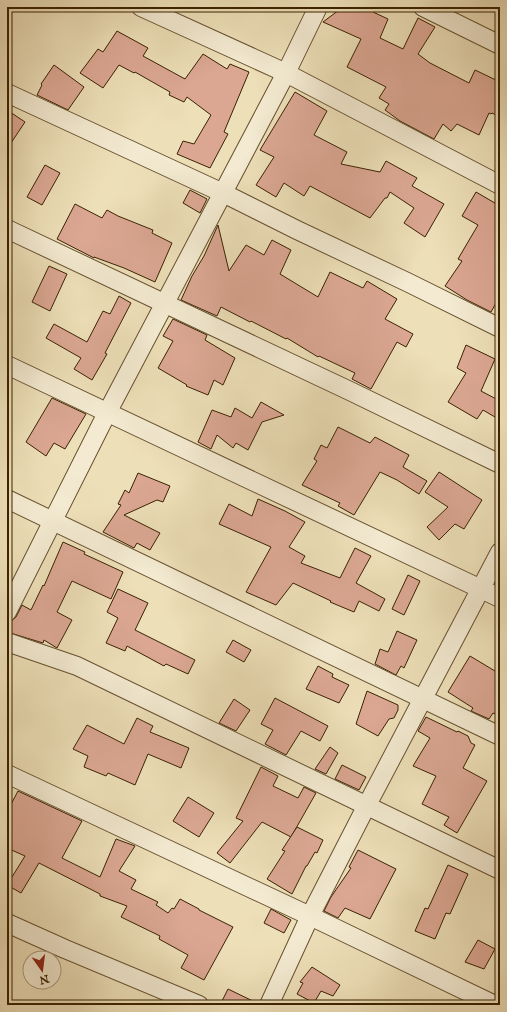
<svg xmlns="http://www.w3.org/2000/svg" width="507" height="1012" viewBox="0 0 507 1012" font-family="'IM FELL English',serif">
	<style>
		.building { fill: #dba793; stroke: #3a2201 }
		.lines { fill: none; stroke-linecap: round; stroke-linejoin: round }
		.street-casing { stroke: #67512f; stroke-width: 20 }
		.street { stroke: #f3ead1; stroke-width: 18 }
	</style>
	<rect width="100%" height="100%" fill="#eddfb8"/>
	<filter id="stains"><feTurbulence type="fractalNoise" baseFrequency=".005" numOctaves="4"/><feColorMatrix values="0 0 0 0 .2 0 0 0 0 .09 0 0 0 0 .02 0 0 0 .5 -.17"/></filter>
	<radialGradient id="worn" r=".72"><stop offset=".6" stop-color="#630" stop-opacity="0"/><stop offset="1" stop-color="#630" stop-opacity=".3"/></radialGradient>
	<g class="building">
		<path d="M342 7H376L373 12 388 19 380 38 403 49 418 18 435 27 418 54 430 63 469 83 475 70 500 82V117L492 113 491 114 489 113 479 135 457 124 451 131 443 124 434 139 400 121 385 110 389 104 379 98 386 87 347 67 361 39 323 22 339 10Z"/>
		<path d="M117 31 148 48 143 56 185 79 203 54 227 69 230 64 249 72 224 132 228 134 210 168 177 154 183 141 194 144 211 115 187 97 184 102 169 95 170 92 135 72 134 73 119 65 103 88 80 73 98 49 103 52Z"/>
		<path d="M54 65 84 87 68 110 37 95 42 85 41 84Z"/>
		<path d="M295 92 327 111 314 135 347 152 341 164 380 172 386 161 417 178 412 186 444 204 425 237 404 223 414 208 390 192 387 198H385L370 218 310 186 304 196 284 183 276 197 256 185 274 157 260 150Z"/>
		<path d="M7 110 25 122 7 149Z"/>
		<path d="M45 165 60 173 42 205 27 197Z"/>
		<path d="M190 190 207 199 200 213 183 203Z"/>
		<path d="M476 192 500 206V296L491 312 467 300 445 286 462 261 458 259 478 225 462 216Z"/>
		<path d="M75 204 102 218 107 210 118 216 153 230 152 233 172 243 155 282 124 268 94 257V258L57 239Z"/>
		<path d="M218 225 229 271 246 245 264 255 272 240 291 250 280 274 318 297 330 272 363 288 367 281 397 299 385 319 413 334 406 347 397 342 371 389 352 379 355 373 319 356 318 357 287 338 286 339 251 321 250 322 221 307 217 316 181 300 192 276 204 256Z"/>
		<path d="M49 266 67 274 50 311 32 302Z"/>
		<path d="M119 296 131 303 105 353 107 354 92 380 74 369 81 358 46 338 54 324 87 342 103 311 110 314Z"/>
		<path d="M173 319 207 335 205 340 235 358 223 385 214 380 208 395 186 386 187 385 158 368 173 341 163 336Z"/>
		<path d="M466 345 495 359 481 391 500 401V420L483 410 477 419 448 402 466 373 457 368Z"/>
		<path d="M52 398 86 414 65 449 54 443 46 456 26 442Z"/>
		<path d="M261 402 284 415 262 422 248 450 236 443 233 448 217 435 211 449 198 442 212 410 231 417 235 408 252 418Z"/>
		<path d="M338 427 370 443 375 437 409 455 403 467 427 481 419 494 397 480 380 472 354 515 338 506 340 503 302 485 317 461 314 459 321 445 327 448Z"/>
		<path d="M439 472 482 500 464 529 455 524 439 540 427 527 448 507 425 492Z"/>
		<path d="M138 473 170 486 163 502 157 500 124 515 160 533 150 550 137 543 134 548 103 532 121 505 118 504 125 490 129 493Z"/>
		<path d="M258 499 285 511 305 522 289 547 305 556 301 563 340 578 355 548 371 556 356 583 385 599 379 611 359 601 354 612 330 602 331 601 293 583 276 605 246 592 271 547 219 524 229 504 252 516Z"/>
		<path d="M63 542 85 552 84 554 123 572 111 599 72 581 57 612 72 620 57 648 44 640 43 643 7 632 11 621 16 617 22 605 31 610 43 585 44 586Z"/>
		<path d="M408 575 420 581 404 615 392 609Z"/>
		<path d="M118 589 148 603 135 630 195 660 188 674 166 664 164 666 127 646 125 651 106 643 118 618 107 612Z"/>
		<path d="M397 631 417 640 404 668 401 666 396 675 375 664 380 649 388 652Z"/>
		<path d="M233 640 251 650 244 662 226 652Z"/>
		<path d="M470 656 500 674V716L493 713 489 719 471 711 473 708 448 692Z"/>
		<path d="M318 666 333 674 332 677 349 685 339 703 306 689Z"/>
		<path d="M367 691 398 705V710L394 718 389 719 378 736 356 724Z"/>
		<path d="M275 698 328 726 320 741 301 731 286 755 265 744 273 730 261 724Z"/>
		<path d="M234 699 250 710 236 731 219 723Z"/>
		<path d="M426 717 457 732 458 731 468 736 471 743 475 745 463 768 487 781 457 833 444 825 449 817 422 804 436 776 413 766 430 738 418 731Z"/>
		<path d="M137 718 153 726 150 732 189 748 181 768 148 754 135 785 108 773 106 776 84 767 88 756 73 749 87 725 124 744Z"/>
		<path d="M330 747 338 753 326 774 315 769Z"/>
		<path d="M342 765 366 777 359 790 335 779Z"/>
		<path d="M261 767 278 776 273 786 298 798 304 787 316 793 291 837 262 822 230 863 217 853 243 821 236 818Z"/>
		<path d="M18 791 82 821 62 858 100 877 116 839 135 846 119 871 136 880 131 889 158 902 156 905 168 913 172 908 174 909 180 899 199 909V910L233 927 204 980 181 968 188 955 159 939 160 936 121 917 127 906 100 896V894L39 863 21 893 7 885 25 856 7 848V812Z"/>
		<path d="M188 797 214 813 199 837 173 821Z"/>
		<path d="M297 827 323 840 317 853 315 852 307 866H306L292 894 267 879 285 851 282 850Z"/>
		<path d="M358 850 396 869 370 919 345 908 338 918 324 911 331 897 351 868 349 867Z"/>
		<path d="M448 865 468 874 450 914 446 913 435 939 415 931 425 908 428 909Z"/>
		<path d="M271 909 291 920 284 933 264 923Z"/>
		<path d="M478 940 495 949 484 969 465 962Z"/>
		<path d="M312 967 340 985 333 996 321 991 314 1003 297 994 303 983 300 982Z"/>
		<path d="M228 989 259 1004V1005H220Z"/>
	</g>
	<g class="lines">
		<g class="street-casing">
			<g id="street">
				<path d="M141 7 286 73 500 185"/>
				<path d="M423 7 500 45"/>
				<path d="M7 93 223 193 297 230 407 282 500 328"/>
				<path d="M7 229 352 392 500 464"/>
				<path d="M7 365 500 598"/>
				<path d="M7 499 500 736"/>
				<path d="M7 612 107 413 286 73 318 7"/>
				<path d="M7 642 77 666 500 870"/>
				<path d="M7 774 310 916 495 1005"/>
				<path d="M7 923 65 949 199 1005"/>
				<path d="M269 1005 310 916 367 805 500 552"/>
			</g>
		</g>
		<use href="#street" class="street"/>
	</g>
	<rect width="507" height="1012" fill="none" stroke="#eddfb8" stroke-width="24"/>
	<rect x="8" y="8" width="491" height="996" fill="none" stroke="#3a2201" stroke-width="2"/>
	<rect x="12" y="12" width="483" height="988" fill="none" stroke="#3a2201"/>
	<g transform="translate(42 970) rotate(166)"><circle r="19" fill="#f3ead1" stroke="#a99a7e"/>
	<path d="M0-3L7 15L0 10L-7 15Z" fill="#8f2418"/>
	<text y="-6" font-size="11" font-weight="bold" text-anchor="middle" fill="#3a2201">N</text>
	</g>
	<rect width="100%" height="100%" filter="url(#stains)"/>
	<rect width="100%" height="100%" fill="url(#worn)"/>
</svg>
